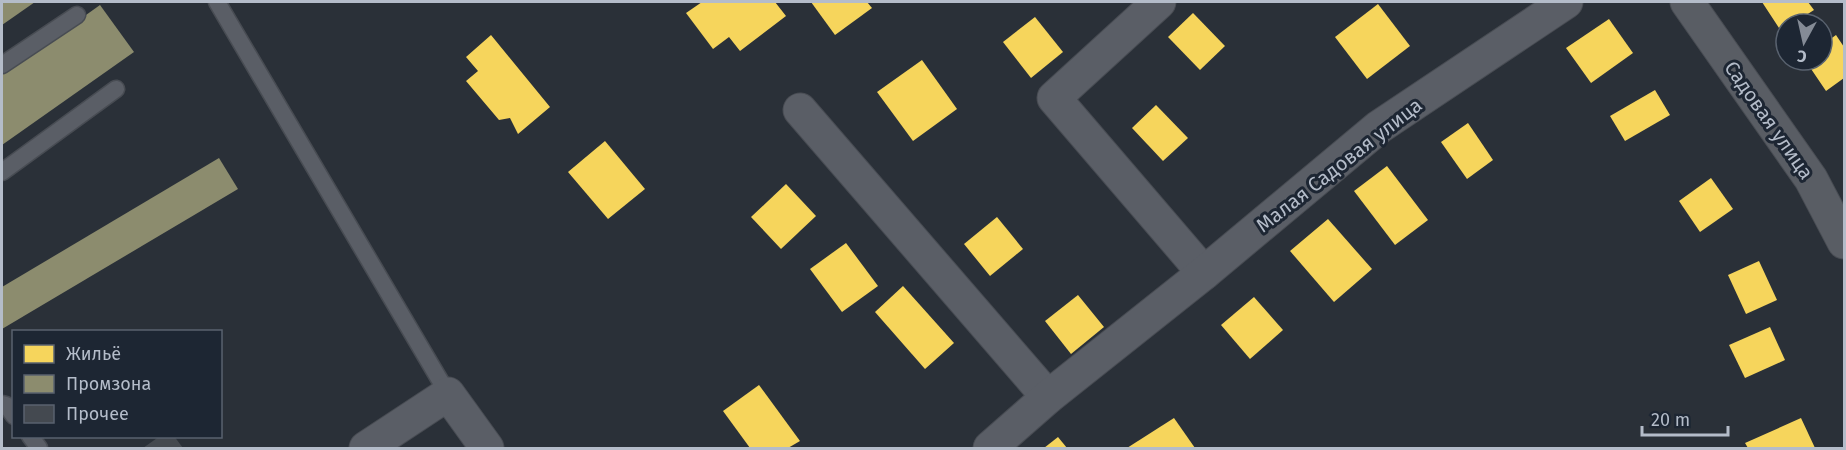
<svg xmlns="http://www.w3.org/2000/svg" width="1846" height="450" viewBox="0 0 1846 450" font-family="'Fira Sans',sans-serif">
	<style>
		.homes { fill: #f6d55c }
		.industry { fill: #8c8c6e }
		.building { fill: #444950 }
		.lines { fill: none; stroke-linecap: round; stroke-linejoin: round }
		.lane-casing { stroke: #484c53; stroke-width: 19 }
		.street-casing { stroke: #484c53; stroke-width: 35 }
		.secondary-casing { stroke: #484c53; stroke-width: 35 }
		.lane { stroke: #5a5e66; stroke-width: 16 }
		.street { stroke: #5a5e66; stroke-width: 33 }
		.secondary { stroke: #595d64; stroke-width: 33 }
		.labels { text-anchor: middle; stroke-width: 6; stroke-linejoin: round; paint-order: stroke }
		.street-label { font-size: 20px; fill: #b4bcc9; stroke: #1d2633 }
	</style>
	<rect width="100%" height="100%" fill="#2a3038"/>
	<g class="homes">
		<path d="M702 2H775L786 16 740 51 729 37 713 49 686 13Z"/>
		<path d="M811 2H867L872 8 835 35Z"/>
		<path d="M1762 2H1808L1814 10 1792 24H1786V28L1781 31Z"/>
		<path d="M1378 4 1410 46 1367 79 1335 37Z"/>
		<path d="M1193 13 1225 46 1200 70 1168 37Z"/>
		<path d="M1035 17 1063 52 1031 78 1003 42Z"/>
		<path d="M1609 19 1633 53 1591 83 1566 48Z"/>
		<path d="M491 35 550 107 518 134 510 118 499 120 466 81 478 71 466 57Z"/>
		<path d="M1836 35 1844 47V78L1826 91 1805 60H1822V45Z"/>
		<path d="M922 60 957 109 913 141 877 92Z"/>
		<path d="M1655 90 1670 115 1625 141 1610 116Z"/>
		<path d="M1156 105 1188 138 1163 161 1132 128Z"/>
		<path d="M1468 123 1493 160 1467 179 1441 142Z"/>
		<path d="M605 141 645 189 608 219 568 172Z"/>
		<path d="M1387 166 1428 220 1395 245 1354 191Z"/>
		<path d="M1711 178 1733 209 1700 232 1679 201Z"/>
		<path d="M786 184 816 216 781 249 751 217Z"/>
		<path d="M997 217 1023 249 990 276 964 244Z"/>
		<path d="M1328 219 1372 269 1334 302 1290 251Z"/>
		<path d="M846 243 878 286 842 312 810 269Z"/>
		<path d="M1759 261 1777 300 1746 314 1728 275Z"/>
		<path d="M903 286 954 343 925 369 875 312Z"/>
		<path d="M1078 295 1104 327 1071 354 1045 321Z"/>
		<path d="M1254 297 1283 330 1250 359 1221 325Z"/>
		<path d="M1770 327 1785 360 1745 378 1729 345Z"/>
		<path d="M759 385 800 441 788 448H750L723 411Z"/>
		<path d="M1174 418 1195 448H1127Z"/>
		<path d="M1801 418 1815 448H1748L1745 443Z"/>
		<path d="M1058 437 1067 448H1044Z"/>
	</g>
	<g class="industry">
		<path d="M2 2H35L2 25Z"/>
		<path d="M100 5 134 52 2 145V75Z"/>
		<path d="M219 158 238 189 2 329V287Z"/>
	</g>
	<path class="building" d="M160 436H174L183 448H143Z"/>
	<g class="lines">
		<g class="lane-casing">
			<g id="lane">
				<path d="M217 2 448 394"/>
				<path d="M2 65 77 15"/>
				<path d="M2 172 116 89"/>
				<path d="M2 404 6 405 14 416"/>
				<path d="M30 436 39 448"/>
			</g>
		</g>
		<g class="street-casing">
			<g id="street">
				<path d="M1159 2 1054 98 1204 273"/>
				<path d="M800 110 1048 397"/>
				<path d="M366 448 448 394 487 448"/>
				<path d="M990 448 1048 397 1204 273 1379 127 1566 2"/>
			</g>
		</g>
		<g class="secondary-casing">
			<path id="secondary" d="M1687 2 1811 179 1844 242"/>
		</g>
		<use href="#lane" class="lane"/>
		<use href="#street" class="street"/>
		<use href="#secondary" class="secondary"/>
	</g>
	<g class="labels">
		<g class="street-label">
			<text transform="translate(1769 120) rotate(55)" y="7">Садовая улица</text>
			<text transform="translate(1339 165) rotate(-38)" y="7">Малая Садовая улица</text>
		</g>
	</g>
	<rect width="1846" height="450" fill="none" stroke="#b4bcc9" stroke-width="6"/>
	<rect x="12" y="330" width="210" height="108" fill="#1d2633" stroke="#59626f" stroke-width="1.5"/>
	<rect x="24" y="345" width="30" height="18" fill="#f6d55c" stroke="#59626f" stroke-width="1.5"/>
	<text x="66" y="360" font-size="18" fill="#b4bcc9">Жильё</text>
	<rect x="24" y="375" width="30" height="18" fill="#8c8c6e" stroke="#59626f" stroke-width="1.5"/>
	<text x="66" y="390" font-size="18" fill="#b4bcc9">Промзона</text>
	<rect x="24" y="405" width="30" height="18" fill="#444950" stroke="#59626f" stroke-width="1.5"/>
	<text x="66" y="420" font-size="18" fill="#b4bcc9">Прочее</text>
	<g transform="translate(1804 42) rotate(188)"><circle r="28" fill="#1d2633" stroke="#59626f" stroke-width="1.5"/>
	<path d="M0-4.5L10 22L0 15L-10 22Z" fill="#848b96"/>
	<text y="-9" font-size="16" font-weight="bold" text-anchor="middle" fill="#b4bcc9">С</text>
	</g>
	<path d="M1642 426v9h86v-9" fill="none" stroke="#b4bcc9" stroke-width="3"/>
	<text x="1651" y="426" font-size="18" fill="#b4bcc9" stroke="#1d2633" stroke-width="4.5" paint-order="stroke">20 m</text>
</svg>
